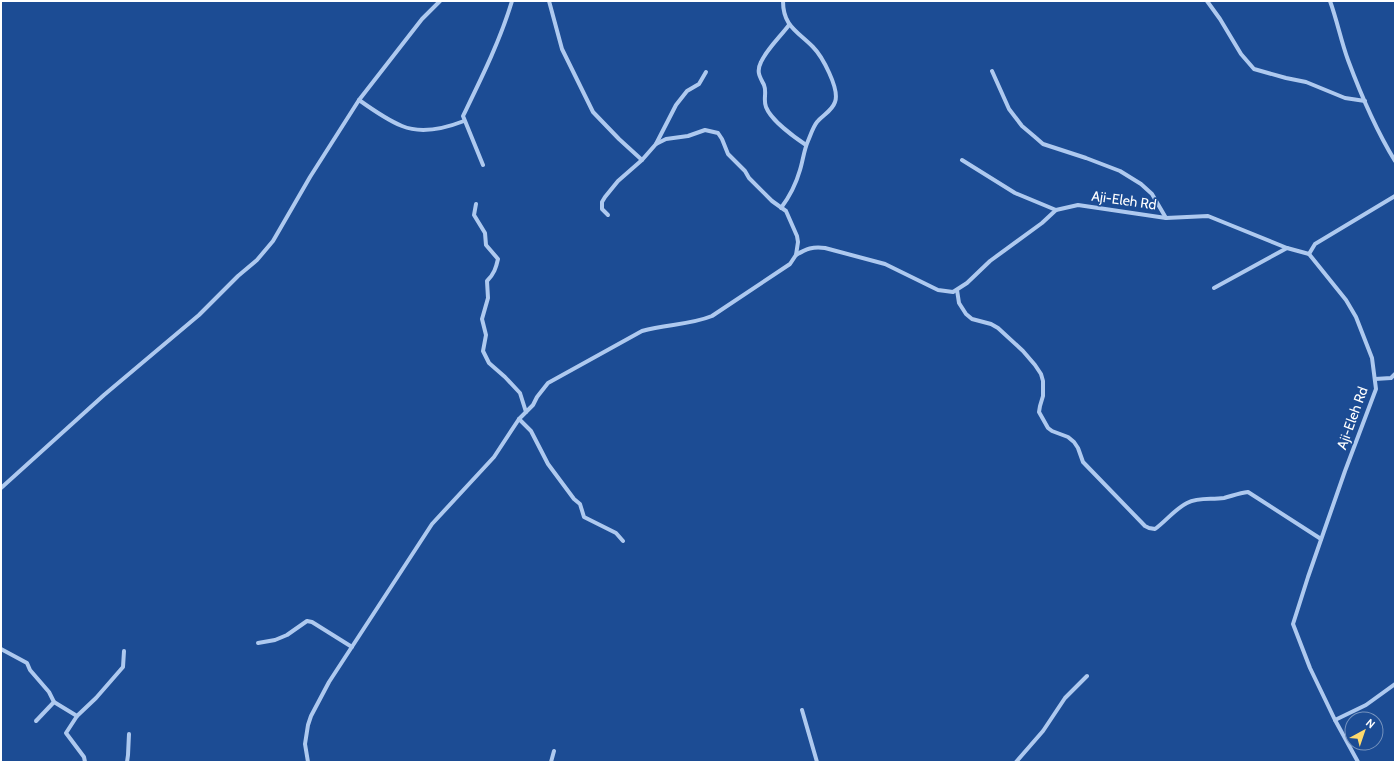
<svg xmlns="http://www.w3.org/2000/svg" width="1396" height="763" viewBox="0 0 1396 763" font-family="Cabin,sans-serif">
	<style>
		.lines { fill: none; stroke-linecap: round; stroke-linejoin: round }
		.street { stroke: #aec9ef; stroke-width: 4 }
		.labels { text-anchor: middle; stroke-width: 3.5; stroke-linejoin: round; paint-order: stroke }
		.street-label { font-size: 14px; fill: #fff; stroke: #1c4c94 }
	</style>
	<rect width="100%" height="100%" fill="#1c4c94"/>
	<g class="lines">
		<g class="street">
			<path d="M549 1 562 49 593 112 619 139 642 160"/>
			<path d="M1207 1 1220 19 1241 54 1254 69 1286 78 1306 82 1345 98 1365 101"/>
			<path d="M1330 1C1337 20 1341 41 1348 60 1361 95 1376 130 1395 161"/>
			<path d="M789 25C780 37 767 49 761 62 756 72 760 77 764 85 767 92 763 100 766 107 771 120 794 137 806 145"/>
			<path d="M992 71 1009 109 1022 126 1035 137 1043 144 1086 158 1120 171 1141 184 1152 194 1166 218"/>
			<path d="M359 100C373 110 387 120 402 126 421 134 446 128 464 121"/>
			<path d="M962 160 1015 193 1056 210 1078 205 1166 218 1208 216 1287 248 1309 254 1346 300 1356 317 1372 358 1376 389 1345 471 1308 577 1293 624 1310 668 1335 720 1358 762"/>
			<path d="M483 165 463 116C481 79 500 41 512 1"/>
			<path d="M476 204 474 215 485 233 486 245 498 259C496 268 494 274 487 281L488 298 482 319 486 335 483 351 489 363 505 377 520 393 526 412"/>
			<path d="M781 208C790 196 796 184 800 170 803 160 804 150 808 141 811 134 813 127 817 122 823 115 832 111 835 102 840 89 822 56 813 47 797 31 783 26 783 1"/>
			<path d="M608 215 602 209V202L605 197 618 181 642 160 656 144 676 105 687 91 699 84 706 72"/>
			<path d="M1309 254 1315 244 1395 196"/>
			<path d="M796 255C806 249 813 246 825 248L885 264 938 290 953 292 967 283 990 261 1042 223 1056 210"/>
			<path d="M1214 288 1287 248"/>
			<path d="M957 290 959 303 966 314 972 319 991 324 998 328 1023 351 1035 365 1041 374 1043 381V396L1040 406 1039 412 1048 428 1052 431 1068 437 1074 442 1078 448 1083 462 1145 526 1149 528 1155 529C1166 521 1175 509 1187 503 1199 497 1211 500 1224 498 1232 496 1239 493 1248 492L1321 539"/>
			<path d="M1375 379 1391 378 1395 374"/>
			<path d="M519 419 531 431 548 464 574 499 580 504 584 517 616 533 623 541"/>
			<path d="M1 488 104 395 199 315 238 276 257 260 273 241 310 177 359 100 422 19 440 1"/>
			<path d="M258 643 275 640 287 635 307 621 312 622 352 647"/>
			<path d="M1 649 27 663 30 670 49 692 54 702 77 716 96 698 123 667 124 651"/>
			<path d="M802 710 817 762"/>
			<path d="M77 716 66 733 84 757 85 762"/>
			<path d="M1335 720 1366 705 1395 684"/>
			<path d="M36 721 54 702"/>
			<path d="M127 762 128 755 129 734"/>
			<path d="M308 762 305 744 308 725 311 716 329 682 432 524 494 457 519 419 533 405 537 397 548 383 642 331C666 324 690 325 712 316L790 264 796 255 798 242 797 236 786 211 772 201 749 178 745 171 728 154 722 139 718 133 705 130 688 136 666 139 656 144"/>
			<path d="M551 762 554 751"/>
			<path d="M1016 762 1043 731 1065 698 1087 676"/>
		</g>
	</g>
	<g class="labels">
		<g class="street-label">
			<text transform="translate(1124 200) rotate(8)" y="5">Aji-Eleh Rd</text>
			<text transform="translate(1352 418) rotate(-70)" y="5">Aji-Eleh Rd</text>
		</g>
	</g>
	<rect width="1396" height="763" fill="none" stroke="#ffffff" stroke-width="4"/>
	<g transform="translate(1364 731) rotate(40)"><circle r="19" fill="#1c4c94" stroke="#7794bf"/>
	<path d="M0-3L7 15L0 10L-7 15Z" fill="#ffda6c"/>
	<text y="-6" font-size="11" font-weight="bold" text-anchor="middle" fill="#ffffff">N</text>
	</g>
</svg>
